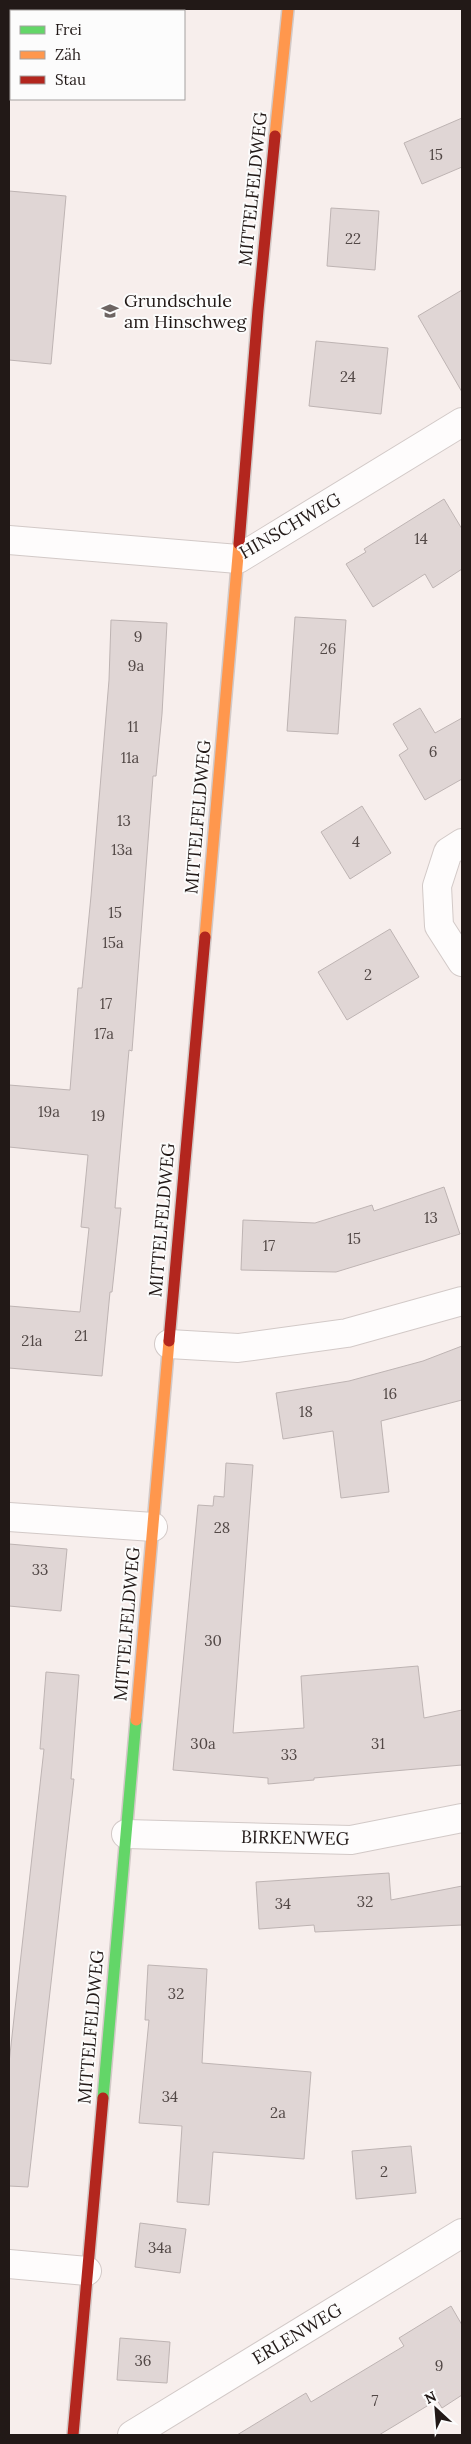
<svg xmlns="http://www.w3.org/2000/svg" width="471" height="2444" viewBox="0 0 471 2444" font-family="Lora,serif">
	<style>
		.green { fill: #eecac6 }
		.building { fill: #e0d6d5; stroke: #beb4b3 }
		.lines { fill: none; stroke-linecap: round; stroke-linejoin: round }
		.street-casing { stroke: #d2c9c7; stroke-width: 30 }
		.fast-casing { stroke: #d2c9c7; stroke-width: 14 }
		.slow-casing { stroke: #d2c9c7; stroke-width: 14 }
		.jam-casing { stroke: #d2c9c7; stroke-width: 14 }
		.street { stroke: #fefcfc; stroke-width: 28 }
		.fast { stroke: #63d668; stroke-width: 11 }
		.slow { stroke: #ff974d; stroke-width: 11 }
		.jam { stroke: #b3261e; stroke-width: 11 }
		.labels { text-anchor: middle; stroke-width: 4; stroke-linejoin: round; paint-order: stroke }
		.number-label { font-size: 15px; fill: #524846 }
		.street-label { font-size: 18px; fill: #221917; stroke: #fcfcfc }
		.poi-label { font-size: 18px; fill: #221917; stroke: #fcfcfc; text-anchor: start }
	</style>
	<rect width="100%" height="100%" fill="#f7eeec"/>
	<path class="green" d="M9 9H154V11H11V26H9Z"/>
	<g class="building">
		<path d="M462 118V167L422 184 404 143Z"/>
		<path d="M9 191 66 196 51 364 9 360Z"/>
		<path d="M331 208 379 211 375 270 327 266Z"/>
		<path d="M462 290V392L418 316Z"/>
		<path d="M316 341 388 348 381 414 309 406Z"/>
		<path d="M444 499 462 529V569L433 588 425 574 373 607 346 564 366 552 364 549Z"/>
		<path d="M295 617 346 620 338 734 287 731Z"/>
		<path d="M111 620 167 623 162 714 156 776H153L132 1051 129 1050 115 1208H121L112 1292H110L102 1376 9 1368V1306L80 1312 89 1228 81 1227 88 1155 9 1147V1085L70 1090 78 988H82L91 896 109 680Z"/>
		<path d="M420 708 435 733 462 718V779L425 800 399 755 408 749 393 724Z"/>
		<path d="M362 806 391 853 350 879 321 832Z"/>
		<path d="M390 929 419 977 347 1020 318 972Z"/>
		<path d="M444 1187 460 1234 336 1272 241 1270 243 1220 315 1223 372 1205 374 1211Z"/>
		<path d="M462 1346V1400L381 1421 389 1492 341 1498 333 1431 283 1439 276 1393 349 1381 423 1361Z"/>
		<path d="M226 1463 253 1465 233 1733 304 1728 301 1676 418 1666 424 1718 462 1710V1765L314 1778V1780L268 1784V1778L173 1770 198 1505 213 1506 214 1496 224 1497Z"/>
		<path d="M9 1544 67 1549 61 1611 9 1606Z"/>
		<path d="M46 1672 79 1675 71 1779H74L28 2187 9 2186V2063L44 1749H40Z"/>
		<path d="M389 1873 391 1900 462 1886V1925L315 1932 314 1925 259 1929 256 1882Z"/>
		<path d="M148 1965 207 1969 202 2063 311 2072 304 2159 213 2152 209 2205 177 2202 182 2126 139 2123 149 2020H145Z"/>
		<path d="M411 2146 416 2193 356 2199 352 2151Z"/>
		<path d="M140 2223 186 2229 180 2273 135 2267Z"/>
		<path d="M451 2306 462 2325V2395L442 2408 437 2400 379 2435H237L306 2393 311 2402 404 2346 399 2338Z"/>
		<path d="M120 2338 170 2342 167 2383 117 2380Z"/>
	</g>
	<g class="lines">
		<g class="street-casing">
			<g id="street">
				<path d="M9 540 238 559 462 422"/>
				<path d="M462 843 448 852 437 886 439 926 462 962"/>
				<path d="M169 1344 238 1348 347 1333 462 1301"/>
				<path d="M9 1517 153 1527"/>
				<path d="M126 1834 351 1840 462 1818"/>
				<path d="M9 2264 87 2271"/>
				<path d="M132 2435 462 2233"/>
			</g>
		</g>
		<g class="fast-casing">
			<path id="fast" d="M103 2098 136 1720"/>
		</g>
		<g class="slow-casing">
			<g id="slow">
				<path d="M275 136 288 9"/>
				<path d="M205 937 239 544"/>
				<path d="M136 1720 169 1341"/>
			</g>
		</g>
		<g class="jam-casing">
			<g id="jam">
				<path d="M239 544 258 310 275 136"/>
				<path d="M169 1341 205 937"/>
				<path d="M73 2435 103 2098"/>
			</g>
		</g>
		<use href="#street" class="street"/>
		<use href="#fast" class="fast"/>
		<use href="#slow" class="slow"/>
		<use href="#jam" class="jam"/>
	</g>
	<defs>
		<g id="school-bare" transform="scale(1.35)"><path d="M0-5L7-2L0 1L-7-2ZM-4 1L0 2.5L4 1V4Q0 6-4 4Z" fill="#6d6462" stroke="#fcfcfc" stroke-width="2.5" paint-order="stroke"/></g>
	</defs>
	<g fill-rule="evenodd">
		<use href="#school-bare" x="110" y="311"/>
	</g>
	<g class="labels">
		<g class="number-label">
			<text x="436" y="160">15</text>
			<text x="353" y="244">22</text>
			<text x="348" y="382">24</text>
			<text x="421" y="544">14</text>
			<text x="138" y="642">9</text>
			<text x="328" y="654">26</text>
			<text x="136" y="671">9a</text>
			<text x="133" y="732">11</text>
			<text x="433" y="757">6</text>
			<text x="130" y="763">11a</text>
			<text x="124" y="826">13</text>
			<text x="356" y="847">4</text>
			<text x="122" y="855">13a</text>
			<text x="115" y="918">15</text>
			<text x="113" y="948">15a</text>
			<text x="368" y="980">2</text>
			<text x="106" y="1009">17</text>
			<text x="104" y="1039">17a</text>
			<text x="49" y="1117">19a</text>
			<text x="98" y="1121">19</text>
			<text x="431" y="1223">13</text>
			<text x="354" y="1244">15</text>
			<text x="269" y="1251">17</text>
			<text x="81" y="1341">21</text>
			<text x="32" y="1346">21a</text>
			<text x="390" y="1399">16</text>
			<text x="306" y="1417">18</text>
			<text x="222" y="1533">28</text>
			<text x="40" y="1575">33</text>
			<text x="213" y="1646">30</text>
			<text x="203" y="1749">30a</text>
			<text x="378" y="1749">31</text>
			<text x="289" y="1760">33</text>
			<text x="365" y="1907">32</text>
			<text x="283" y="1909">34</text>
			<text x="176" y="1999">32</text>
			<text x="170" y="2102">34</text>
			<text x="278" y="2118">2a</text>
			<text x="384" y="2177">2</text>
			<text x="160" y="2253">34a</text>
			<text x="143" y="2366">36</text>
			<text x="439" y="2371">9</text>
			<text x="375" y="2406">7</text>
		</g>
		<g class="street-label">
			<text transform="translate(253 189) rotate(-84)" y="6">MITTELFELDWEG</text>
			<text transform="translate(290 526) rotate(-30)" y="6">HINSCHWEG</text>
			<text transform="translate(198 817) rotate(-85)" y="6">MITTELFELDWEG</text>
			<text transform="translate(162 1220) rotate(-85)" y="6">MITTELFELDWEG</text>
			<text transform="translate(127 1624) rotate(-85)" y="6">MITTELFELDWEG</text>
			<text transform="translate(295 1838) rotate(1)" y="6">BIRKENWEG</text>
			<text transform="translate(91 2027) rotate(-85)" y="6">MITTELFELDWEG</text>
			<text transform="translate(297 2334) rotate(-31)" y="6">ERLENWEG</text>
		</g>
		<g class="poi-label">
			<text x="124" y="307">Grundschule<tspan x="124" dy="21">am Hinschweg</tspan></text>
		</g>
	</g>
	<rect width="471" height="2444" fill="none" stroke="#221917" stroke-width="20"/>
	<rect x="10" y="10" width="175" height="90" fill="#fcfcfc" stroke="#a5a1a0"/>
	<rect x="20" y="26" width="25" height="8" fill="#63d668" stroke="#a5a1a0"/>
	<text x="55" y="35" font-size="15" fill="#221917">Frei</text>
	<rect x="20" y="51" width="25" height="8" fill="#ff974d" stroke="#a5a1a0"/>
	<text x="55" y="60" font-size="15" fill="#221917">Zäh</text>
	<rect x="20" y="76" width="25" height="8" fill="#b3261e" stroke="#a5a1a0"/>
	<text x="55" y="85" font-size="15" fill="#221917">Stau</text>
	<g transform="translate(436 2409) rotate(334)" stroke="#fcfcfc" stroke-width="4" paint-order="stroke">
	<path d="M0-4L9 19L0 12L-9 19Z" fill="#221917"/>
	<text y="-8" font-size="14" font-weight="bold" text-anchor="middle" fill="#221917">N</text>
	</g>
</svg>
